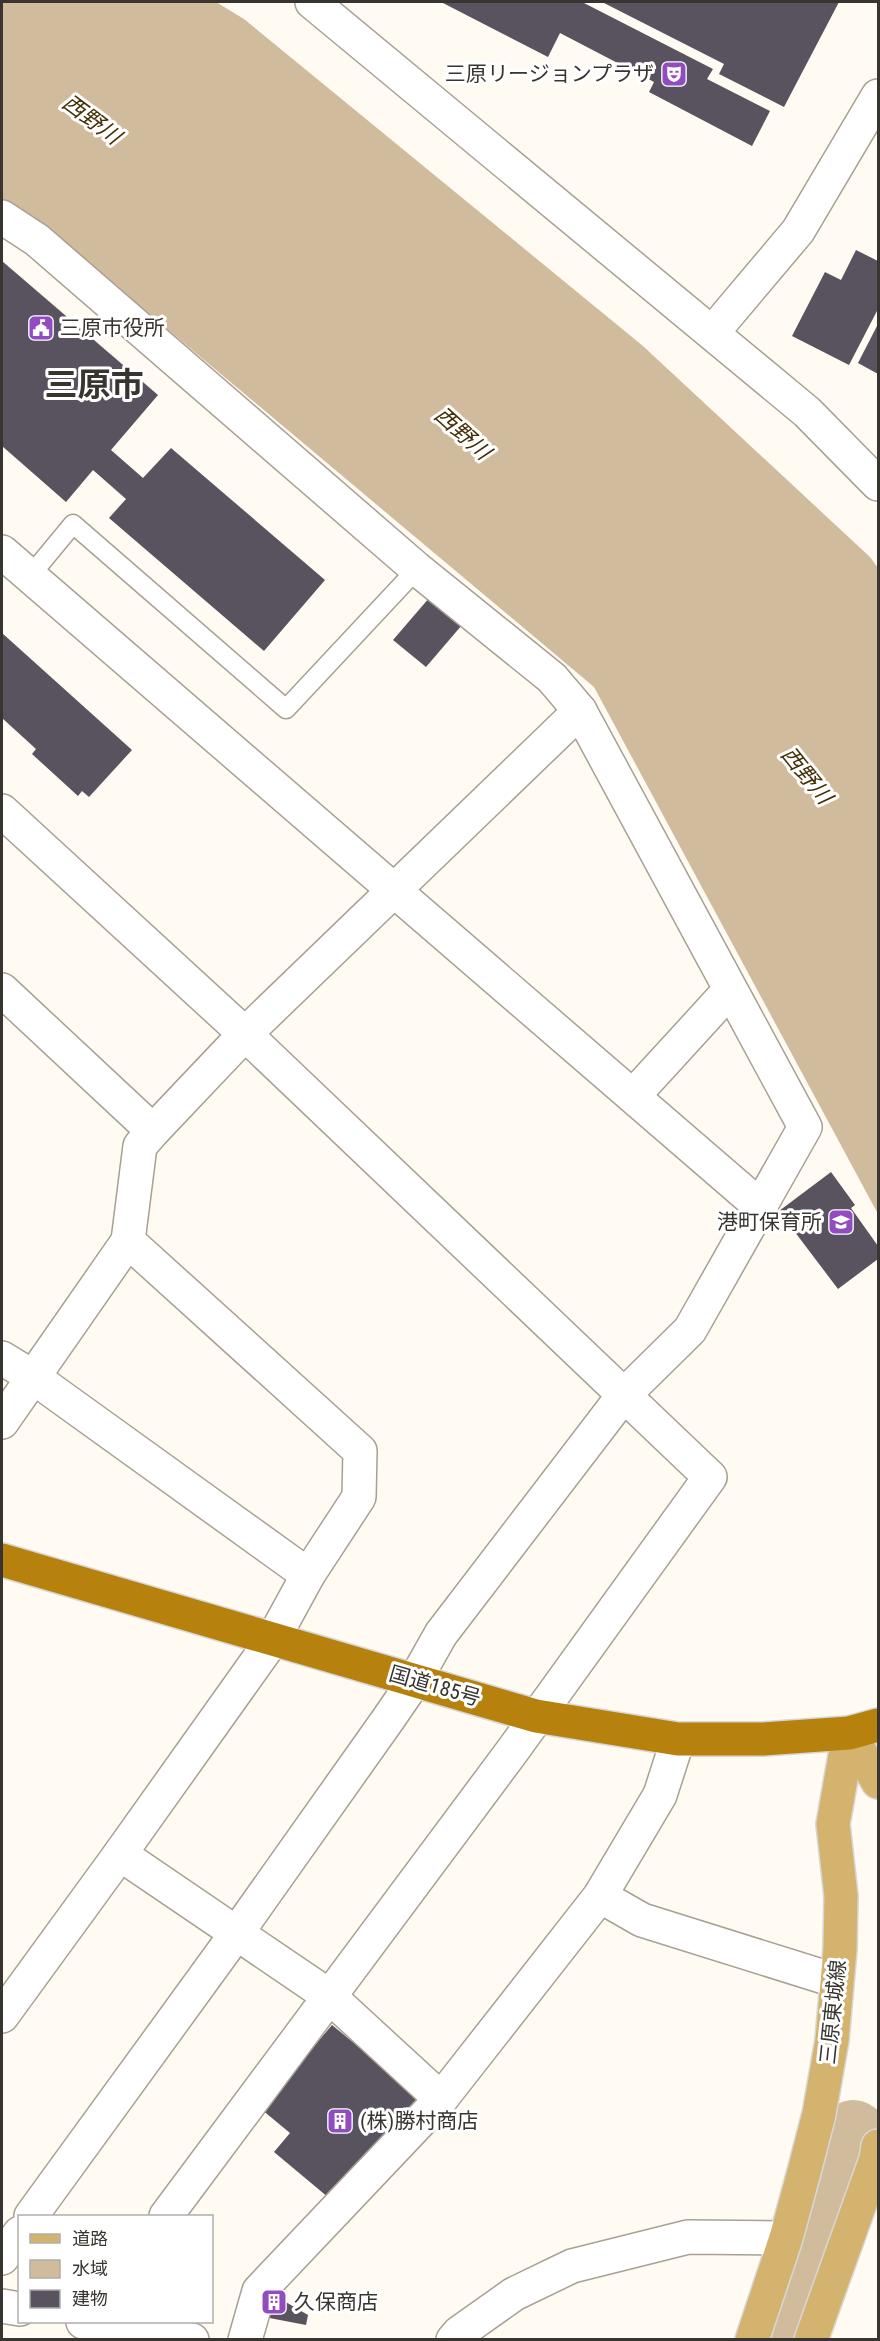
<svg xmlns="http://www.w3.org/2000/svg" width="880" height="2341" viewBox="0 0 880 2341" font-family="'Roboto Condensed','Noto Sans JP',sans-serif">
	<style>
		.water { fill: #d0bc9d }
		.lines { fill: none; stroke-linecap: round; stroke-linejoin: round }
		.river { stroke: #d0bc9d; stroke-width: 68 }
		.building { fill: #59535f }
		.lane-casing { stroke: #a8a094; stroke-width: 21 }
		.street-casing { stroke: #a8a094; stroke-width: 36 }
		.secondary-casing { stroke: #a8a094; stroke-width: 36 }
		.primary-casing { stroke: #d7d7d6; stroke-width: 36 }
		.highway-casing { stroke: #d7d7d6; stroke-width: 36 }
		.lane { stroke: #fff; stroke-width: 18 }
		.street { stroke: #fff; stroke-width: 33 }
		.secondary { stroke: #fff; stroke-width: 33 }
		.primary { stroke: #d4b36e; stroke-width: 33 }
		.highway { stroke: #b7810e; stroke-width: 33 }
		.labels { text-anchor: middle; stroke-width: 6; stroke-linejoin: round; paint-order: stroke }
		.poi-label { font-size: 21px; fill: #383530; stroke: #fff; text-anchor: start }
		.street-label { font-size: 21px; fill: #383530; stroke: #fff }
		.water-label { font-size: 22px; font-style: italic; fill: #442f06; stroke: #fff }
		.town-label { font-size: 33px; font-weight: bold; fill: #383530; stroke: #fff }
	</style>
	<rect width="100%" height="100%" fill="#fffaf2"/>
	<path class="water" d="M2 2H216L244 19 643 346 870 557 878 568V1214L594 687 48 229 2 200Z"/>
	<g class="lines">
		<path class="river" d="M795 2321 853 2134"/>
	</g>
	<g class="building">
		<path d="M441 2H582L713 69 707 79 770 111 752 146 649 92 654 82 560 33 548 57Z"/>
		<path d="M602 2H839L784 107 719 74 724 64Z"/>
		<path d="M856 250 878 261V309L849 365 792 336 825 272 841 280Z"/>
		<path d="M2 261 158 395 111 450 143 478 171 448 325 580 264 651 109 518 126 499 93 470 66 502 2 446Z"/>
		<path d="M878 324V374L858 363Z"/>
		<path d="M430 597 462 625 426 667 393 640Z"/>
		<path d="M2 633 132 750 89 797 82 791 78 796 32 754 36 749 2 718Z"/>
		<path d="M831 1172 855 1205 851 1208 878 1246V1259L838 1289 779 1211Z"/>
		<path d="M332 2025 422 2099 335 2203 274 2152 290 2133 261 2109Z"/>
		<path d="M265 2290 308 2315 306 2325 259 2316Z"/>
	</g>
	<g class="lines">
		<g class="lane-casing">
			<path id="lane" d="M30 576 73 524 286 709 417 569"/>
		</g>
		<g class="street-casing">
			<g id="street">
				<path d="M2 217 37 240 417 569 552 678 580 711 805 1127 690 1330 623 1396 441 1634 415 1680 389 1718 236 1934 31 2216"/>
				<path d="M2 552 761 1207"/>
				<path d="M2 811 245 1034 710 1477 513 1750 166 2216"/>
				<path d="M2 990 153 1131"/>
				<path d="M633 1096 730 990"/>
				<path d="M2 1358 33 1377 308 1575"/>
				<path d="M2 1422 128 1241"/>
				<path d="M120 1854 329 1996 441 2099"/>
				<path d="M600 1896 642 1920 837 1981"/>
				<path d="M2 2016 120 1854 273 1639 308 1575 359 1497 360 1451 128 1241 140 1146 153 1131 245 1034 580 711"/>
				<path d="M2 2258 20 2233"/>
				<path d="M245 2340 259 2291 441 2099 600 1896 660 1795 678 1739"/>
				<path d="M453 2340 459 2333 514 2294 572 2266 688 2237 786 2238"/>
			</g>
		</g>
		<g class="secondary-casing">
			<g id="secondary">
				<path d="M312 2 807 412 878 484"/>
				<path d="M712 333 798 231 878 96"/>
				<path d="M2 2306 20 2309"/>
				<path d="M83 2322 192 2340"/>
			</g>
		</g>
		<g class="primary-casing">
			<g id="primary">
				<path d="M849 1733 878 1782"/>
				<path d="M752 2340 786 2238 804 2172 819 2114 832 2040 840 1949 841 1896 833 1824 849 1733"/>
				<path d="M811 2340 876 2159 878 2146"/>
			</g>
		</g>
		<g class="highway-casing">
			<path id="highway" d="M2 1560 536 1716 678 1739H763L849 1733 878 1725"/>
		</g>
		<use href="#lane" class="lane"/>
		<use href="#street" class="street"/>
		<use href="#secondary" class="secondary"/>
		<use href="#primary" class="primary"/>
		<use href="#highway" class="highway"/>
	</g>
	<defs>
		<g id="theatre-square" transform="scale(1.35)"><rect x="-9" y="-9" width="18" height="18" rx="4" fill="#914cbf" stroke="#fff"/><path d="M-5-5.5Q0-4 5-5.5V0Q5 5 0 6Q-5 5-5 0ZM-3.3-2.5H-1v1.5H-3.3ZM1-2.5H3.3v1.5H1ZM-2.8 1Q0 5.5 2.8 1Z" fill="#fff"/></g>
		<g id="civic-square" transform="scale(1.35)"><rect x="-9" y="-9" width="18" height="18" rx="4" fill="#914cbf" stroke="#fff"/><path d="M-.6-6.5H3V-4.5H.6V-3L4-1V1h2V6H-6V1h2V-1L-.6-3ZM-1.2 2.5V6h2.4V2.5Z" fill="#fff"/></g>
		<g id="school-square" transform="scale(1.35)"><rect x="-9" y="-9" width="18" height="18" rx="4" fill="#914cbf" stroke="#fff"/><path d="M0-5L7-2L0 1L-7-2ZM-4 1L0 2.5L4 1V4Q0 6-4 4Z" fill="#fff"/></g>
		<g id="building-square" transform="scale(1.35)"><rect x="-9" y="-9" width="18" height="18" rx="4" fill="#914cbf" stroke="#fff"/><path d="M-4-6H4V6H1V3H-1V6H-4ZM-2.5-4.3h1.7v1.8h-1.7ZM.8-4.3h1.7v1.8H.8ZM-2.5-1h1.7V.8h-1.7ZM.8-1h1.7V.8H.8Z" fill="#fff"/></g>
	</defs>
	<g fill-rule="evenodd">
		<use href="#theatre-square" x="674" y="74"/>
		<use href="#civic-square" x="41" y="328"/>
		<use href="#school-square" x="841" y="1222"/>
		<use href="#building-square" x="340" y="2121"/>
		<use href="#building-square" x="274" y="2302"/>
	</g>
	<g class="labels">
		<g class="poi-label">
			<text x="654" y="81" text-anchor="end">三原リージョンプラザ</text>
			<text x="60" y="335">三原市役所</text>
			<text x="822" y="1229" text-anchor="end">港町保育所</text>
			<text x="360" y="2128">(株)勝村商店</text>
			<text x="294" y="2309">久保商店</text>
		</g>
		<g class="street-label">
			<text transform="translate(435 1686) rotate(16)" y="7">国道185号</text>
			<text transform="translate(833 2012) rotate(-84)" y="7">三原東城線</text>
		</g>
		<g class="water-label">
			<text transform="translate(92 119) rotate(37)" y="8">西野川</text>
			<text transform="translate(463 433) rotate(42)" y="8">西野川</text>
			<text transform="translate(807 775) rotate(51)" y="8">西野川</text>
		</g>
		<g class="town-label">
			<text x="94" y="396">三原市</text>
		</g>
	</g>
	<rect width="880" height="2341" fill="none" stroke="#383530" stroke-width="6"/>
	<rect x="18" y="2215" width="195" height="108" fill="#ffffff" stroke="#afaeac" stroke-width="1.5"/>
	<rect x="30" y="2234" width="30" height="9" fill="#d4b36e" stroke="#afaeac" stroke-width="1.5"/>
	<text x="72" y="2245" font-size="18" fill="#383530">道路</text>
	<rect x="30" y="2260" width="30" height="18" fill="#d0bc9d" stroke="#afaeac" stroke-width="1.5"/>
	<text x="72" y="2275" font-size="18" fill="#383530">水域</text>
	<rect x="30" y="2290" width="30" height="18" fill="#59535f" stroke="#afaeac" stroke-width="1.5"/>
	<text x="72" y="2305" font-size="18" fill="#383530">建物</text>
</svg>
